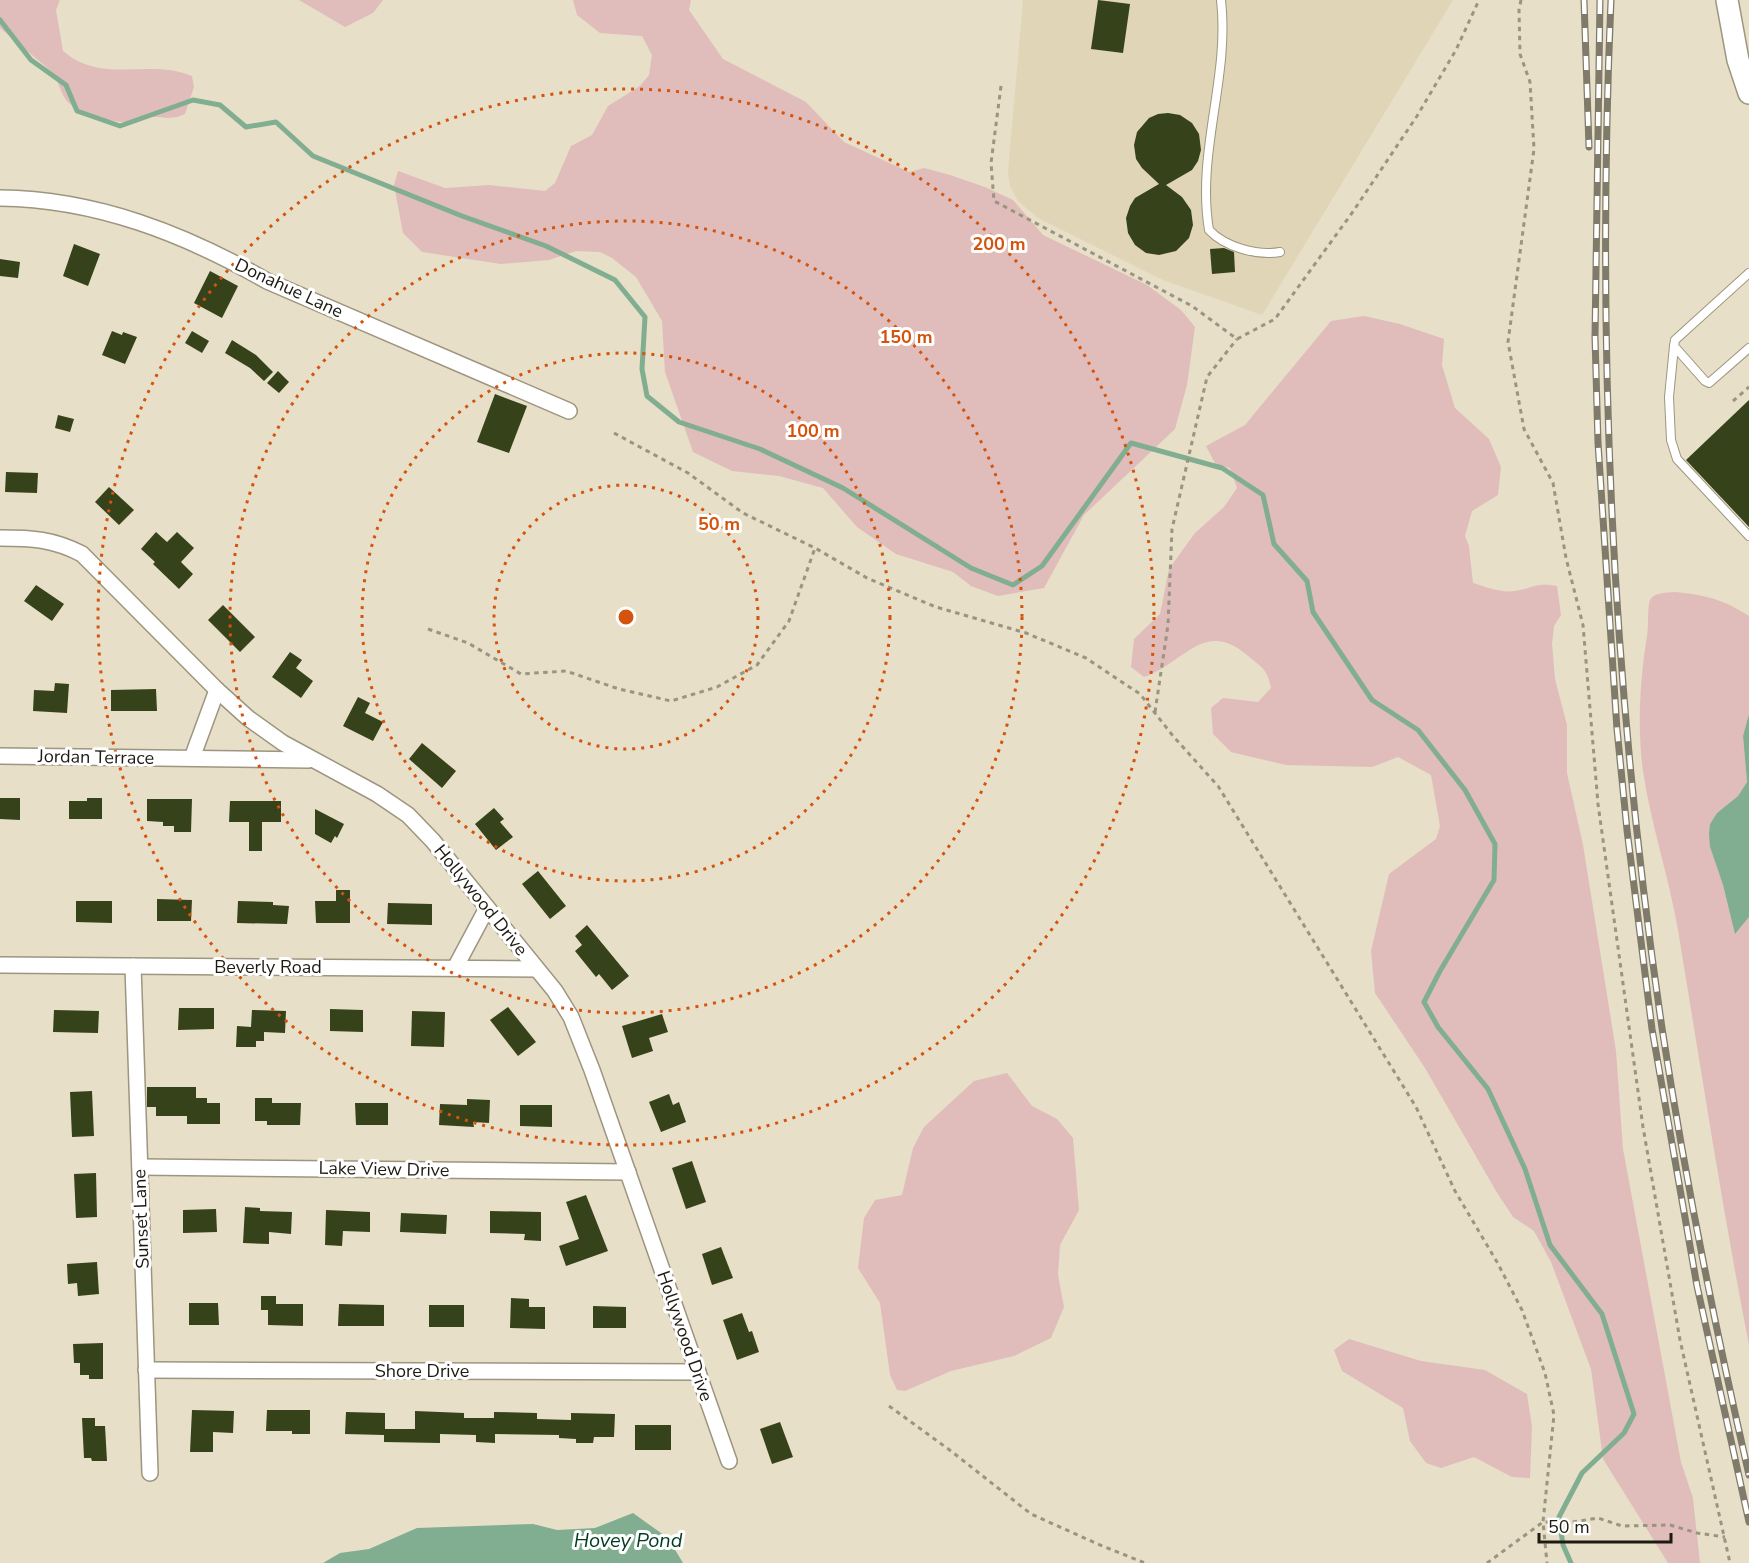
<svg xmlns="http://www.w3.org/2000/svg" width="1749" height="1563" viewBox="0 0 1749 1563" font-family="'Nunito Sans',sans-serif">
	<style>
		.built { fill: #e0d5b6 }
		.green { fill: #e0bdba }
		.water { fill: #81ae91 }
		.lines { fill: none; stroke-linecap: round; stroke-linejoin: round }
		.stream { stroke: #81ae91; stroke-width: 5 }
		.building { fill: #36421a }
		.lane-casing { stroke: #9d957f; stroke-width: 10 }
		.street-casing { stroke: #9d957f; stroke-width: 18 }
		.secondary-casing { stroke: #9d957f; stroke-width: 24 }
		.path { stroke: #9a9482; stroke-width: 3; stroke-dasharray: 4.5 4.5; stroke-linecap: butt }
		.lane { stroke: #fff; stroke-width: 8 }
		.street { stroke: #fff; stroke-width: 15 }
		.secondary { stroke: #fff; stroke-width: 21 }
		.rail-casing { stroke: #7f7a6a; stroke-width: 7 }
		.rail { stroke: #fff; stroke-width: 4.5; stroke-dasharray: 14; stroke-linecap: butt }
		.ring { fill: none; stroke: #d4530d; stroke-width: 3; stroke-dasharray: 3 6 }
		.labels { text-anchor: middle; stroke-width: 6; stroke-linejoin: round; paint-order: stroke }
		.street-label { font-size: 18px; fill: #1d1a12; stroke: #fff }
		.water-label { font-size: 20px; font-style: italic; fill: #013c20; stroke: #fff }
		.centre { fill: #d4530d; stroke: #fff; stroke-width: 3 }
		.ring-label { font-size: 18px; text-anchor: middle; font-weight: bold; fill: #d4530d; stroke: #fff; stroke-width: 6; stroke-linejoin: round; paint-order: stroke }
	</style>
	<rect width="100%" height="100%" fill="#e7dfc7"/>
	<path class="built" d="M1023 0H1453L1262 315 1163 280 1038 218 1018 201 1010 186 1008 173Z"/>
	<g class="green">
		<path d="M0 0H60L56 10 63 51C103 85 149 58 192 76L194 87 185 114C173 120 167 117 154 117 143 116 133 122 122 122 108 121 75 112 66 100 60 92 59 80 51 71L0 28Z"/>
		<path d="M299 0H383L373 13 345 27Z"/>
		<path d="M573 0H691L689 10 723 59 806 102 844 142 909 172 924 168 950 175 985 187 1013 200 1043 235 1147 285 1181 310 1195 327 1187 385 1175 429 1084 515 1044 588 998 596 971 586 953 572 896 554 857 527 823 488 779 476 732 471 693 452 665 372 662 321 636 277 612 258 600 252 576 251 549 260 501 264 422 252 403 233 394 185 398 171 445 188 489 185 545 191 555 183 571 146 592 135 608 106 640 86 649 75 652 55 642 36 600 33 577 15Z"/>
		<path d="M1364 316 1400 324 1444 339 1442 365 1455 408 1489 439 1501 467 1498 495 1472 511 1465 536 1469 546 1473 583C1486 587 1501 593 1515 591 1534 588 1535 582 1557 586L1561 615 1554 626 1552 644 1555 679 1567 725V773L1583 845 1616 1051 1623 1149 1681 1462 1693 1498 1700 1563H1668L1603 1459 1591 1369 1551 1262 1534 1231 1513 1217 1496 1191 1425 1068 1375 993 1371 951 1389 874 1436 839 1440 826 1431 775 1398 757 1372 767 1286 765 1231 752 1213 734 1211 708 1223 698 1258 702 1271 688C1267 668 1262 668 1247 655 1204 618 1183 664 1144 677L1131 667 1134 639 1160 614 1169 569 1195 533 1224 507 1237 488 1230 468 1216 465 1206 446 1245 425 1331 321Z"/>
		<path d="M1675 592C1705 595 1723 599 1749 616V714L1743 736 1747 782 1738 796 1717 813 1710 824V847L1723 885 1735 933 1749 917V1345C1722 1207 1701 1069 1678 930 1669 877 1651 825 1643 771 1637 727 1640 679 1647 636 1649 627 1647 607 1650 600 1654 592 1667 593 1675 592Z"/>
		<path d="M1007 1073 1032 1106 1057 1119 1073 1138 1079 1210 1060 1245 1058 1275 1064 1307 1051 1338 1014 1356 951 1371 905 1391 897 1390 890 1375 880 1303 858 1268 864 1218 875 1200 902 1195 913 1148 924 1127 974 1081Z"/>
		<path d="M1349 1339 1421 1361 1485 1370 1527 1394 1532 1427 1530 1478 1512 1477 1474 1457 1441 1468 1426 1463 1410 1441 1403 1408 1342 1371 1334 1350Z"/>
	</g>
	<g class="water">
		<path d="M1749 714V917L1735 934 1723 885 1710 847 1709 834 1710 824 1717 813 1738 796 1747 782 1743 736Z"/>
		<path d="M633 1513 668 1538 683 1563H323L340 1553 369 1549 417 1528 533 1524 557 1530 595 1528Z"/>
	</g>
	<g class="lines">
		<path class="stream" d="M0 20 31 60 66 85 77 111 120 126 193 100 220 105 246 127 276 122 313 156 462 216 546 246 615 280 645 317 642 369 647 396 679 422 760 449 843 488 971 568 1013 585 1042 566 1131 443 1222 468 1263 495 1274 544 1307 581 1313 612 1372 700 1418 730 1465 790 1495 844 1494 880 1440 971 1424 1002 1438 1027 1488 1089 1525 1169 1550 1245 1602 1314 1634 1414 1624 1433 1582 1473 1559 1517 1563 1545 1571 1563"/>
	</g>
	<g class="building">
		<path d="M1098 0 1130 4 1123 53 1091 49Z"/>
		<path d="M1168 113 1180 115 1192 123 1199 134 1201 150 1198 161 1192 170 1166 185 1182 197 1191 210 1193 225 1189 238 1176 251 1159 255 1146 253 1135 245 1128 233 1126 218 1130 206 1135 198 1159 184 1142 168 1136 159 1134 145 1137 132 1149 118 1158 114Z"/>
		<path d="M74 244 100 254 88 286 63 276Z"/>
		<path d="M1224 248 1234 252 1235 272 1212 274 1210 249Z"/>
		<path d="M0 259 20 262 18 278 0 276Z"/>
		<path d="M210 271 238 286 222 318 194 303Z"/>
		<path d="M112 331 122 335 123 332 137 337 125 364 102 355Z"/>
		<path d="M192 331 209 341 202 353 185 343Z"/>
		<path d="M232 340 256 355 273 372 264 381 250 368 225 353Z"/>
		<path d="M278 371 289 382 279 393 267 383Z"/>
		<path d="M495 394 527 406 509 453 477 442Z"/>
		<path d="M1749 400V527L1686 460Z"/>
		<path d="M58 415 74 419 70 432 55 428Z"/>
		<path d="M6 472 38 473 37 493 5 492Z"/>
		<path d="M109 487 134 510 119 525 95 502Z"/>
		<path d="M156 532 167 542 177 532 194 548 181 562 193 574 179 589 153 564 155 562 141 549Z"/>
		<path d="M36 585 64 604 52 621 24 601Z"/>
		<path d="M223 605 255 637 240 652 208 620Z"/>
		<path d="M290 652 302 660 296 668 313 681 301 698 272 677Z"/>
		<path d="M55 683 69 684 67 713 33 711 34 690 54 691Z"/>
		<path d="M156 689 157 711H111V690Z"/>
		<path d="M358 697 370 703 365 713 383 722 373 741 343 726Z"/>
		<path d="M422 743 456 771 442 788 409 759Z"/>
		<path d="M0 798H20V820L0 819Z"/>
		<path d="M87 798H102V819H69V801H87Z"/>
		<path d="M147 799H192L191 832H174V826H163V822L147 821Z"/>
		<path d="M230 801H281V822H262V851H249V822H229Z"/>
		<path d="M494 808 504 819 500 822 513 837 496 850 475 824Z"/>
		<path d="M315 809 344 824 337 838 335 836 331 843 315 834Z"/>
		<path d="M538 871 566 906 550 919 522 884Z"/>
		<path d="M336 890H350V923H316L315 901H336Z"/>
		<path d="M157 899 192 900 191 921H157Z"/>
		<path d="M76 901H112V923L76 922Z"/>
		<path d="M238 901 273 902V905L289 906 287 924 237 923Z"/>
		<path d="M388 903 432 904V925L387 924Z"/>
		<path d="M587 925 629 976 612 990 599 974 596 977 575 951 582 945 575 936Z"/>
		<path d="M508 1007 536 1042 518 1056 490 1020Z"/>
		<path d="M179 1008H214V1029L178 1030Z"/>
		<path d="M330 1009 363 1010V1032L330 1031Z"/>
		<path d="M54 1010 99 1011 98 1033 53 1032Z"/>
		<path d="M252 1010 286 1011 285 1033 264 1032V1041H256V1047H236L237 1026 251 1027Z"/>
		<path d="M412 1011 445 1012 444 1047 411 1046Z"/>
		<path d="M662 1014 668 1032 649 1038 653 1051 632 1058 622 1026Z"/>
		<path d="M147 1087H196V1098H207V1103H220V1124H187V1116H156V1107H147Z"/>
		<path d="M92 1091 94 1136 72 1137 70 1092Z"/>
		<path d="M669 1094 673 1105 679 1102 686 1122 661 1132 649 1102Z"/>
		<path d="M255 1098H272V1103H301L300 1125H267V1121H255Z"/>
		<path d="M467 1099 490 1100 489 1123 473 1122 474 1127 439 1125 440 1104 467 1105Z"/>
		<path d="M355 1103H388V1125H356Z"/>
		<path d="M520 1105H552V1127L520 1126Z"/>
		<path d="M692 1161 706 1202 686 1209 672 1168Z"/>
		<path d="M96 1173 97 1217 76 1218 74 1174Z"/>
		<path d="M586 1195 608 1251 566 1266 559 1246 579 1239 566 1202Z"/>
		<path d="M245 1207 260 1208V1211L292 1212 291 1234 269 1232V1244L243 1243Z"/>
		<path d="M216 1209 217 1232 183 1233V1210Z"/>
		<path d="M326 1210 370 1212V1232L343 1231 342 1246 325 1245Z"/>
		<path d="M490 1211 541 1212V1241L524 1240 525 1234 490 1233Z"/>
		<path d="M401 1213 447 1215 446 1234 400 1232Z"/>
		<path d="M721 1247 733 1278 712 1285 702 1254Z"/>
		<path d="M97 1262 99 1294 78 1296 77 1283 68 1284 67 1264Z"/>
		<path d="M261 1296H276V1304H303V1326L268 1325V1310H261Z"/>
		<path d="M511 1298 529 1299V1307H545V1329L510 1328Z"/>
		<path d="M189 1303H218L219 1325H189Z"/>
		<path d="M339 1304 384 1305V1326H338Z"/>
		<rect x="429" y="1305" width="35" height="22"/>
		<path d="M593 1306 626 1307V1328H593Z"/>
		<path d="M742 1313 749 1332 752 1331 759 1352 737 1360 723 1320Z"/>
		<path d="M103 1343V1379H89V1375H80V1363H74L73 1344Z"/>
		<path d="M192 1410 234 1411 233 1433 213 1432V1452H190Z"/>
		<path d="M267 1410H310V1434H292V1431H266Z"/>
		<path d="M415 1411 464 1413V1418H494V1412L537 1413V1419L571 1420V1413L615 1414 614 1437H594L593 1443H576V1439L559 1438V1435L495 1434V1443L476 1442V1435L440 1434V1443L384 1442V1435L345 1434 346 1412 385 1413V1429H415Z"/>
		<path d="M82 1418H95V1426H105L107 1461H92L91 1458H84Z"/>
		<path d="M780 1422 793 1457 772 1464 760 1429Z"/>
		<rect x="635" y="1425" width="36" height="25"/>
	</g>
	<g class="lines">
		<g class="lane-casing">
			<g id="lane">
				<path d="M1221 0C1230 77 1196 153 1209 230 1225 247 1257 256 1280 252"/>
				<path d="M1749 273 1675 340 1674 346 1705 381 1709 383 1749 348"/>
				<path d="M1674 346 1669 397 1671 440 1677 459 1749 536"/>
			</g>
		</g>
		<g class="street-casing">
			<g id="street">
				<path d="M0 198C96 199 185 234 267 281L569 411"/>
				<path d="M0 538C32 538 53 539 82 554L217 690 248 718 283 743 377 794 408 815 433 841 555 991 571 1017 592 1070 729 1461"/>
				<path d="M0 756 309 760"/>
				<path d="M192 758 217 690"/>
				<path d="M0 965 536 969"/>
				<path d="M133 966 150 1473"/>
				<path d="M455 968 487 908"/>
				<path d="M140 1167 628 1172"/>
				<path d="M146 1370 698 1372"/>
			</g>
		</g>
		<g class="secondary-casing">
			<path id="secondary" d="M1727 0 1738 60 1749 93"/>
		</g>
		<g class="path">
			<path d="M1521 0 1519 10 1520 54 1530 82 1534 149 1508 342 1524 429 1553 483 1566 558 1583 625 1598 804 1643 1127 1680 1340 1730 1563"/>
			<path d="M1001 86 991 163 994 201 1192 306 1237 339 1275 319 1352 213 1417 116 1456 50 1479 0"/>
			<path d="M1733 401 1749 387"/>
			<path d="M614 433 688 473 743 513 815 548 867 578 936 607 1026 633 1086 658 1140 694 1173 736 1218 786 1416 1107 1455 1191 1497 1262 1522 1310 1545 1373 1554 1415 1543 1522 1547 1563"/>
			<path d="M428 629 468 643 521 674 566 671 619 689 671 701 717 687 757 665 789 621 815 548"/>
			<path d="M1155 712 1168 625 1172 529 1207 377 1237 339"/>
			<path d="M889 1406 951 1451 1031 1514 1100 1545 1145 1563"/>
			<path d="M1487 1563 1543 1522H1573L1598 1518 1622 1526 1670 1525 1697 1533 1725 1537"/>
		</g>
		<use href="#lane" class="lane"/>
		<use href="#street" class="street"/>
		<use href="#secondary" class="secondary"/>
		<g class="rail-casing">
			<g id="rail">
				<path d="M1584 0 1589 147"/>
				<path d="M1600 0 1595 337 1598 443 1617 729 1627 830 1652 1029 1697 1286 1749 1522"/>
				<path d="M1611 0C1596 343 1612 688 1662 1028 1685 1178 1715 1327 1749 1475"/>
			</g>
		</g>
		<use href="#rail" class="rail"/>
	</g>
	<g class="ring">
		<circle cx="626" cy="617" r="132"/>
		<circle cx="626" cy="617" r="264"/>
		<circle cx="626" cy="617" r="396"/>
		<circle cx="626" cy="617" r="528"/>
	</g>
	<g class="labels">
		<g class="street-label">
			<text transform="translate(289 288) rotate(25)" y="6">Donahue Lane</text>
			<text transform="translate(96 757) rotate(1)" y="6">Jordan Terrace</text>
			<text transform="translate(481 900) rotate(51)" y="6">Hollywood Drive</text>
			<text x="268" y="973">Beverly Road</text>
			<text transform="translate(384 1169) rotate(1)" y="6">Lake View Drive</text>
			<text transform="translate(141 1219) rotate(-92)" y="6">Sunset Lane</text>
			<text transform="translate(685 1336) rotate(71)" y="6">Hollywood Drive</text>
			<text x="422" y="1377">Shore Drive</text>
		</g>
		<g class="water-label">
			<text x="628" y="1547">Hovey Pond</text>
		</g>
	</g>
	<circle cx="626" cy="617" r="9" class="centre"/>
	<g class="ring-label">
		<text x="999" y="250">200 m</text>
		<text x="906" y="343">150 m</text>
		<text x="813" y="437">100 m</text>
		<text x="719" y="530">50 m</text>
	</g>
	<path d="M1539 1533v9h132v-9" fill="none" stroke="#1d1a12" stroke-width="3"/>
	<text x="1548" y="1533" font-size="18" fill="#1d1a12" stroke="#ffffff" stroke-width="4.5" paint-order="stroke">50 m</text>
</svg>
